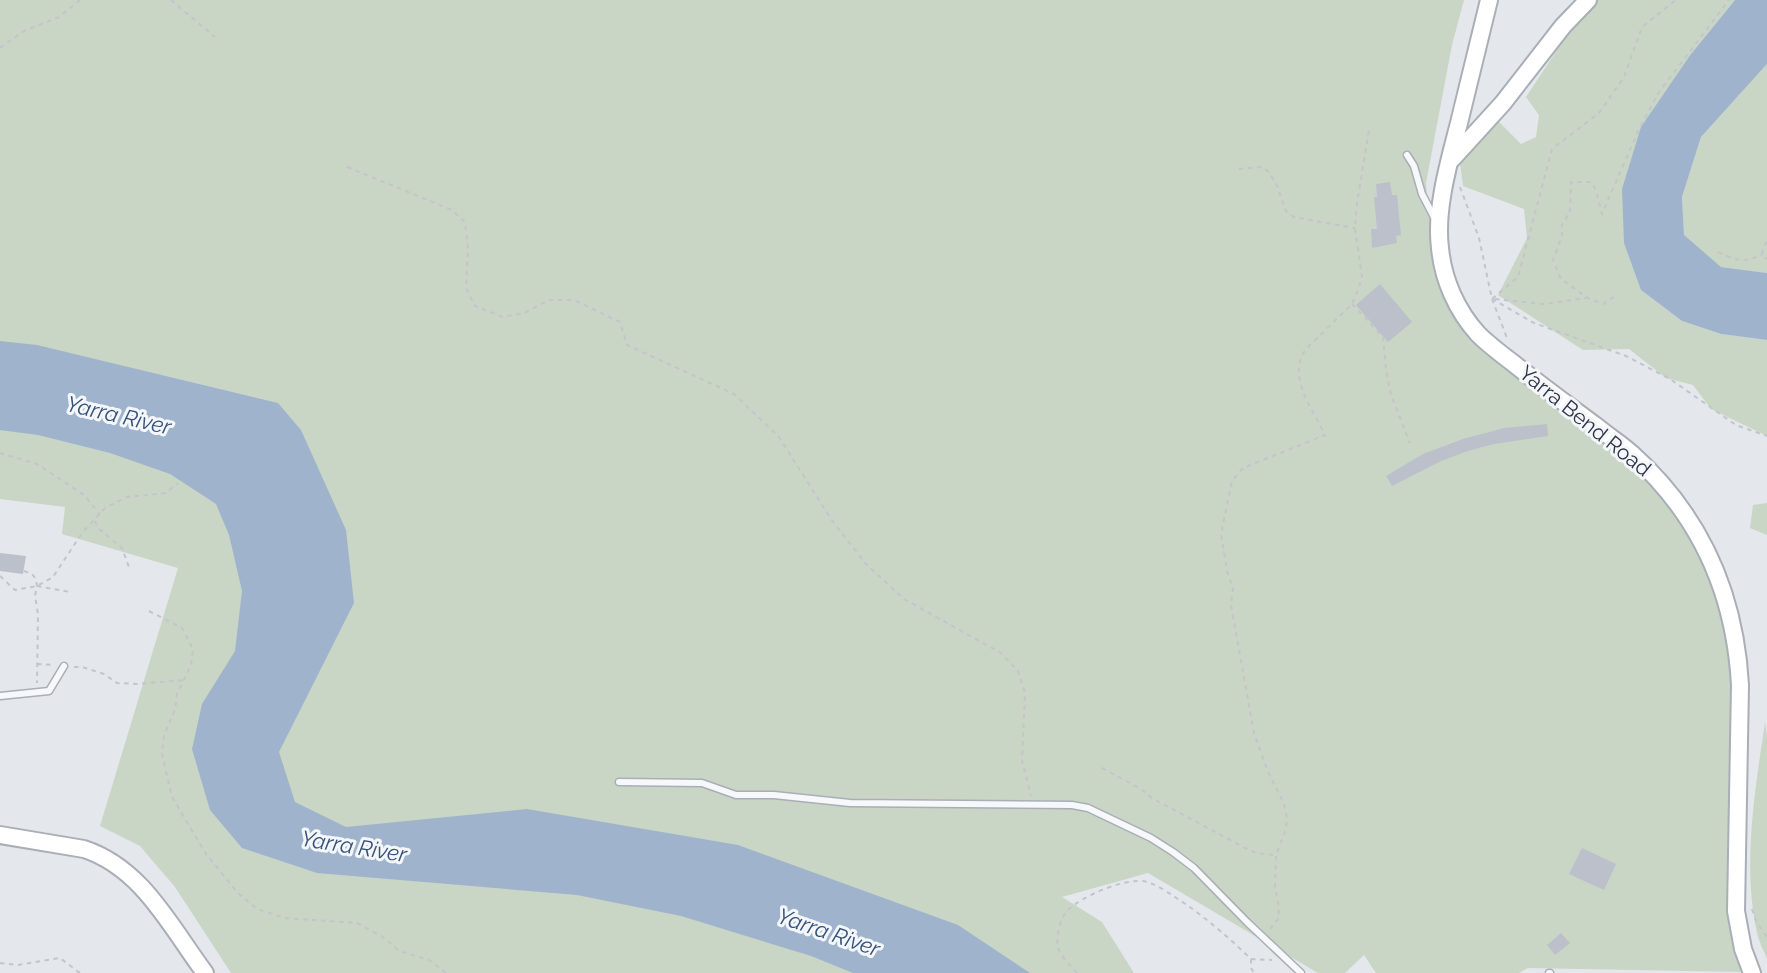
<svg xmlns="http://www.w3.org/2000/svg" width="1767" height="973" viewBox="0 0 1767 973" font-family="Raleway,sans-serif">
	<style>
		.green { fill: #c9d6c5 }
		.water { fill: #9fb4cc }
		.building { fill: #bbc0ca }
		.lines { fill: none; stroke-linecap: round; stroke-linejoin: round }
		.lane-casing { stroke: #a9aeb7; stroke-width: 9 }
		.secondary-casing { stroke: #a9aeb7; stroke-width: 20 }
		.path { stroke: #c2c5cb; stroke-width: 2; stroke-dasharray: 4.5 4.5; stroke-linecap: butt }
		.lane { stroke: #f7f8fa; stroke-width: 6 }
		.secondary { stroke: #fff; stroke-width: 16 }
		.labels { text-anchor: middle; stroke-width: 6; stroke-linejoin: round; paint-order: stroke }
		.street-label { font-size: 21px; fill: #2b3445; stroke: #f4f6f9 }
		.water-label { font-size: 22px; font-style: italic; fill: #34527a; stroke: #f4f6f9 }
	</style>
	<rect width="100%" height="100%" fill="#e4e7ec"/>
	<g class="green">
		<path d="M0 0H1464L1452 45 1426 183 1428 212 1434 238 1464 316 1675 499 1729 608 1743 949 1740 972 1528 968 1519 973H1376L1364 955 1345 973H1318L1148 873 1062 897 1102 922 1134 973H231L175 887 140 846 100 826 178 568 62 534 65 507 0 499Z"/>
		<path d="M1590 0H1735L1691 54 1641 290 1682 321 1721 334 1767 340V436L1711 409 1693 385 1666 378 1629 349 1583 350 1498 295 1527 238 1524 209 1463 186 1460 163 1486 131 1498 121 1521 144 1536 137 1539 115 1526 97Z"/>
		<path d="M1767 64V273L1721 267 1684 236 1682 197 1701 137Z"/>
		<path d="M1767 503V535L1750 528 1753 505Z"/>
		<path d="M1765 722 1767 737V959C1764 951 1759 942 1757 933 1742 863 1755 792 1765 722Z"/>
	</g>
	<g class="water">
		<path d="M1735 0H1767V64L1701 137 1682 197 1684 235 1721 267 1767 273V340L1721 334 1682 321 1641 290 1624 243 1622 189 1641 127 1691 54Z"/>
		<path d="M0 341 37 345 278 403 301 430 346 530 354 603 279 752 295 802 346 827 527 809 738 845 958 925 1030 973H853L811 956 681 916 577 895 317 873 242 848 210 810 192 749 202 704 235 651 242 591 229 535 216 504 170 474 110 453 38 435 0 430Z"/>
	</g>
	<g class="building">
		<path d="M1390 182 1392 195H1397L1401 235 1396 236 1397 243 1372 248 1371 229H1377L1374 197H1377L1376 184Z"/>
		<path d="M1380 284 1412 322 1388 342 1356 305Z"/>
		<path d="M1547 424 1548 436 1494 444 1468 451 1441 461 1392 486 1386 476 1423 454 1463 439 1504 428Z"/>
		<path d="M0 553 26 556 23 574 0 571Z"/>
		<path d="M1582 848 1616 864 1604 890 1569 874Z"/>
		<path d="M1561 933 1570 943 1555 955 1547 945Z"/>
	</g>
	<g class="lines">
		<g class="lane-casing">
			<g id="lane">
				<path d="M1407 155 1414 166 1422 194 1435 219"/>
				<path d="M0 696 49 691 64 666"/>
				<path d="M619 782 702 783 736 795H774L850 803 1072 805 1088 808 1151 838 1173 852 1194 868 1247 922 1301 973"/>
				<path d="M1549 973H1550"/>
			</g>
		</g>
		<g class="secondary-casing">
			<g id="secondary">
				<path d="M1489 0C1479 41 1469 82 1459 123 1449 162 1435 209 1440 248 1443 280 1457 311 1478 334 1489 345 1501 354 1513 363 1540 385 1568 405 1596 426 1608 436 1621 444 1632 454 1701 516 1735 594 1740 685L1736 911 1743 949 1752 973"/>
				<path d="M1452 159 1503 103 1563 26 1588 0"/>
				<path d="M0 835 84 849C142 868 170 926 205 973"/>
			</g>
		</g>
		<g class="path">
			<path d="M171 0 215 37"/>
			<path d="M0 48 24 31 59 17 80 0"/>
			<path d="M347 167 452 210 465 222 468 249 466 288 475 306 503 317 524 313 549 300H574L620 322 627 345 734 394 779 437 831 519 865 563 904 599 1001 653 1018 671 1025 693 1022 760 1031 796"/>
			<path d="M1239 169 1262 167 1269 172 1277 186 1286 211 1294 217 1355 228"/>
			<path d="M1460 187 1479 238 1492 299 1518 277 1552 149 1599 113 1624 77 1642 27 1676 0"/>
			<path d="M1767 242 1763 247 1762 255 1767 259"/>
			<path d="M1718 252C1739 261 1740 263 1762 255"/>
			<path d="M1614 297 1603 304 1588 298 1561 279 1553 260 1562 236V225L1570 212 1571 182H1591L1596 190 1602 214 1639 129 1659 92 1729 0"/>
			<path d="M1492 299 1507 338"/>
			<path d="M1492 299 1534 323 1626 356 1670 379 1736 425 1767 436"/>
			<path d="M1495 299 1543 304 1587 298"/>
			<path d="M1352 304 1383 337 1386 370 1391 395 1410 443"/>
			<path d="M0 453 37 464 84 495 100 515"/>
			<path d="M95 521 98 528 122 548 130 570"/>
			<path d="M24 571 32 574 36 579 37 586 35 596 38 614 37 683"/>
			<path d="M0 576 15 590 37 586 53 577 82 533 105 508 127 497 166 493 178 483"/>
			<path d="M37 586 70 592"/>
			<path d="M149 611 182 628 193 649 191 665 177 694 175 710 164 735 162 754 172 797 206 854 238 893 257 909 285 918 357 923 386 939 399 951 429 960 446 973"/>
			<path d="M37 664 54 665"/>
			<path d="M74 667H82L104 674 117 683 137 684 184 680"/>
			<path d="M1102 768 1141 789 1152 798 1245 848 1256 853 1275 855"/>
			<path d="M1752 909 1756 921 1767 938"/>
			<path d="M1270 929 1279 918 1278 902 1275 888 1276 855 1286 829 1287 818 1284 804 1268 772 1254 733 1231 605 1233 588 1227 571 1221 534 1232 481 1243 468 1325 435C1313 409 1286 377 1306 349L1352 304 1358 290 1362 277 1355 228 1357 203 1369 130"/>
			<path d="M1251 959V968L1254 973"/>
			<path d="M0 963 18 965 60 958 80 973"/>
			<path d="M1077 973C1071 966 1060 956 1058 947 1056 936 1060 920 1066 912 1079 897 1128 876 1147 882 1157 885 1167 892 1175 897 1203 915 1227 936 1251 959L1272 960"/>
		</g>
		<use href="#lane" class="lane"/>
		<use href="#secondary" class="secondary"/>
	</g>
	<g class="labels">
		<g class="street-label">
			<text transform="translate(1585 421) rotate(39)" y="7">Yarra Bend Road</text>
		</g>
		<g class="water-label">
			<text transform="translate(119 415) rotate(13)" y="8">Yarra River</text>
			<text transform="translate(354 846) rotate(9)" y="8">Yarra River</text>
			<text transform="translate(829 932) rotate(19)" y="8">Yarra River</text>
		</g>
	</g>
</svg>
